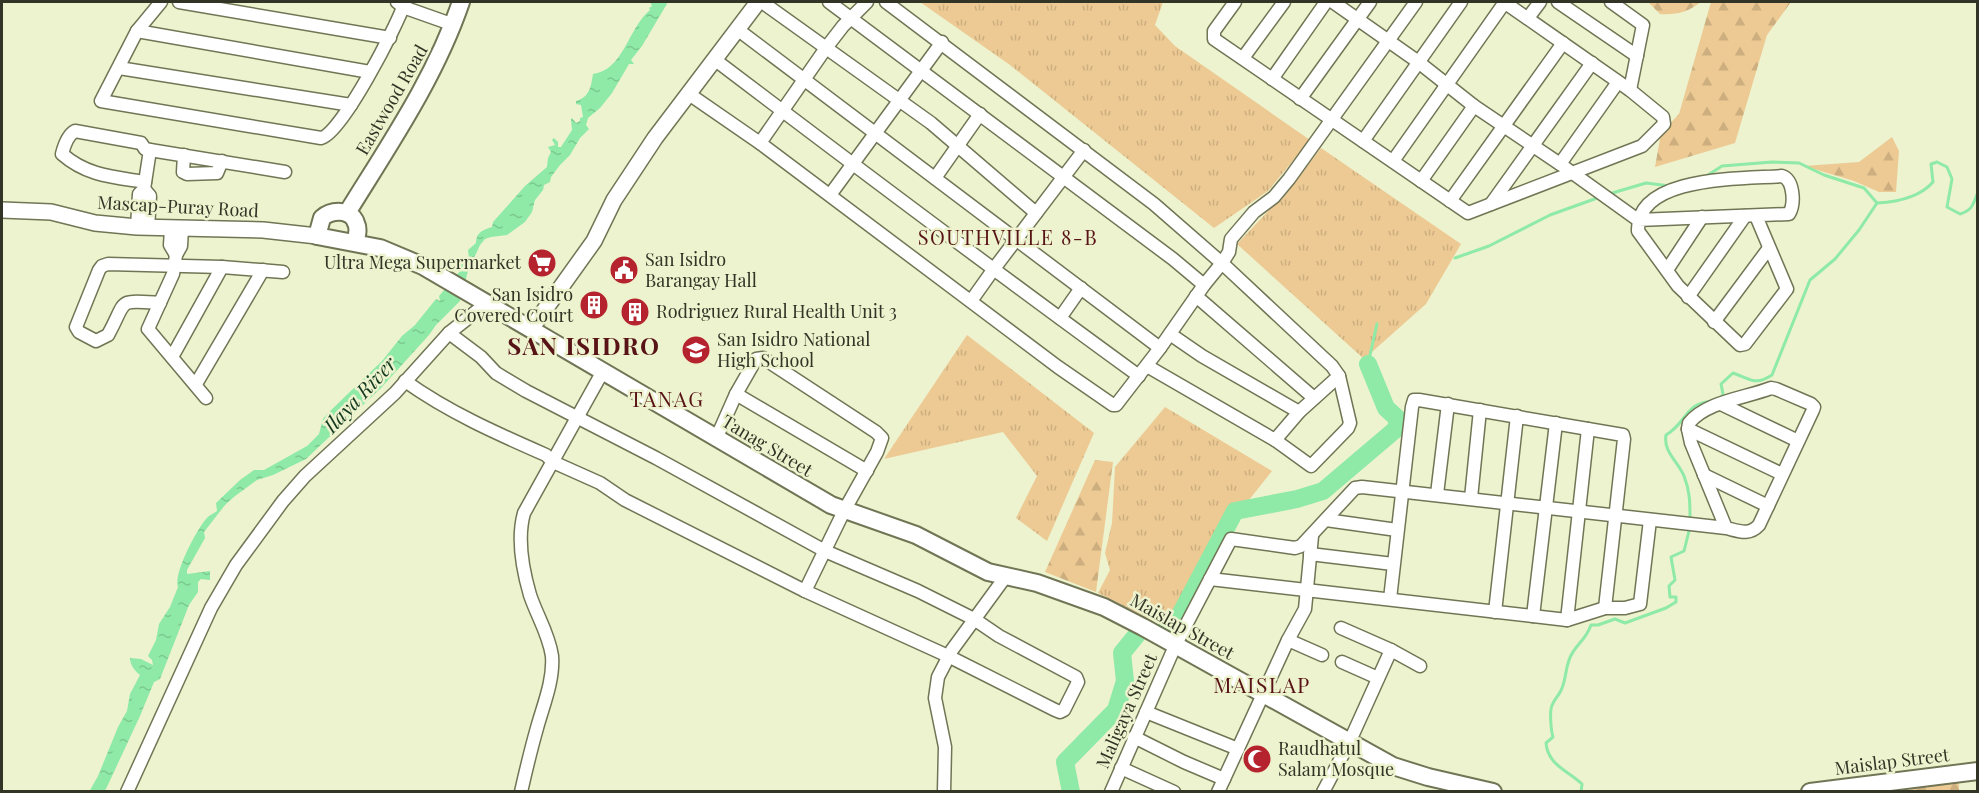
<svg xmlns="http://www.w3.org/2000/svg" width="1979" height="793" viewBox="0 0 1979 793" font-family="'Playfair Display',serif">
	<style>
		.grass { fill: url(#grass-tufts) }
		.forest { fill: url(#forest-firs) }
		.water { fill: url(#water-ripples) }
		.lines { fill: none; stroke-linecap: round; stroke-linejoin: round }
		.stream { stroke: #8eeaa6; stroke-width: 3 }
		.river { stroke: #8eeaa6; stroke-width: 18 }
		.minor-casing { stroke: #717555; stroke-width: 15 }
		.tertiary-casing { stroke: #717555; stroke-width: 18 }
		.secondary-casing { stroke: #717555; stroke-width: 20 }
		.minor { stroke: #fff; stroke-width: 12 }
		.tertiary { stroke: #fff; stroke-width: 15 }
		.secondary { stroke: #fff; stroke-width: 16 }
		.labels { text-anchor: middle; stroke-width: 5; stroke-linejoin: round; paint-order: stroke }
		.street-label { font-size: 18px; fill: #323426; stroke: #edf3ce }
		.poi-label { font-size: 18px; fill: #323426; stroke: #edf3ce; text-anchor: start }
		.neighbourhood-label { font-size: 20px; letter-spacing: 1.5px; fill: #571315; stroke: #edf3ce }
		.water-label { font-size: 20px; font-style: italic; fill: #12381e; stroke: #edf3ce }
		.quarter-label { font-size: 21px; letter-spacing: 1.5px; fill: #571315; stroke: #edf3ce }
		.district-label { font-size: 24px; font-weight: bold; letter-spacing: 1.5px; fill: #571315; stroke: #edf3ce }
	</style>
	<defs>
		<pattern id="grass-tufts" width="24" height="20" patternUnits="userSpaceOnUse" patternTransform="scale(1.5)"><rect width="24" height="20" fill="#edca94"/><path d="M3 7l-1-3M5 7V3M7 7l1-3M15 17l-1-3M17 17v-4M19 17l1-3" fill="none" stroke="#ccae7f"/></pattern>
		<pattern id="forest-firs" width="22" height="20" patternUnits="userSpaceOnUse" patternTransform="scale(1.5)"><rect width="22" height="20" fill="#edca94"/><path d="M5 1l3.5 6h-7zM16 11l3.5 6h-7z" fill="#ccae7f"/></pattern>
		<pattern id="water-ripples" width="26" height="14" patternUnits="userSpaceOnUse" patternTransform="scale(1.5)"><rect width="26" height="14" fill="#8eeaa6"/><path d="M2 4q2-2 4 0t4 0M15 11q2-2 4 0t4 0" fill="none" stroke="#7bc98f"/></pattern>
	</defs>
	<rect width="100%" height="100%" fill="#edf3ce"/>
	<g class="grass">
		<path d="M920 2H1163L1155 25 1175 46 1310 140 1268 191 1214 228 1010 65Z"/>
		<path d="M1321 148 1461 244 1426 304 1364 359 1237 244 1272 207 1282 199Z"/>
		<path d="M967 335 1094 433 1047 541 1016 518 1037 476 1003 432 884 459Z"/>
		<path d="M1165 407 1272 471 1218 539 1188 605 1162 625 1098 593 1110 570 1105 553 1112 523 1115 467Z"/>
	</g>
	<g class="forest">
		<path d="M1648 2H1701C1688 12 1677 15 1660 14Z"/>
		<path d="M1711 2H1791L1767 35 1735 143 1655 167 1661 133 1679 114Z"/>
		<path d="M1892 137 1899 151 1896 192H1879L1854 181 1804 166 1859 162Z"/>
		<path d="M1095 460 1113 462 1096 592 1045 572Z"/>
		<path d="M1959 780V791L1908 792 1910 788 1940 785Z"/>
	</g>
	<path class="water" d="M650 2H668L642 46 631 60 634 64H629L612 93 600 108 588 118 586 125 589 129 580 138 570 155 560 165 551 177 550 182 544 185 543 190 535 200 532 212 525 222 507 235 491 237 485 239 480 245 468 271 460 301 436 325 429 335 381 388 306 459 273 475 257 480 235 496 225 505 204 532 205 538 187 570V574L210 571V580L201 579 198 582V592L189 605 160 679 154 682 140 716 106 789 104 791 89 792 98 776 118 727 127 711 130 694 140 675C135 671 130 665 130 658L141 659 153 665 152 660 148 656 156 640 159 624 170 607 178 587C173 574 197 529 206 519 209 515 213 514 217 511L216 503 240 480 254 470H264L307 446 319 434 323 419 327 414 382 361 402 336 415 325 436 299 440 301 439 296 461 270 459 268 462 260 469 258 468 250 476 243C476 232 483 230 492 227L493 222 525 186 547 167 548 158 551 152 548 147 555 145 552 140 554 138 558 142V147H561L572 130 571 119 572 118 576 123 580 121V118L583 117 581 105 576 104V101C590 97 591 86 593 74 624 70 628 28 650 10L649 8 652 6Z"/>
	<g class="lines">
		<g class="stream">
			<path d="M1705 177 1722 166 1772 162 1799 163 1824 175 1864 188 1877 203"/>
			<path d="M1609 194 1646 183 1670 186"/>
			<path d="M1455 258 1489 246 1550 215 1600 197"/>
			<path d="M1368 364 1377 324"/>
			<path d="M1721 398 1723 394 1721 384 1733 373C1751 379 1755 386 1772 375L1810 280 1835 259 1859 230 1877 203C1896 202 1920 197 1933 182L1931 164 1937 162 1947 167 1952 179 1947 207 1960 214C1973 210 1973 204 1978 192"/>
			<path d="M1690 518C1690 503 1690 491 1684 476 1678 461 1663 452 1666 435 1688 422 1684 403 1713 401"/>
			<path d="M1581 792 1582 784C1567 770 1548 765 1546 743L1553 737C1551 731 1550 715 1551 709 1552 701 1560 695 1562 688 1567 677 1565 663 1573 652 1580 641 1586 639 1591 625H1598L1615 619 1625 623 1666 608 1676 602V597H1670L1669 586 1675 580 1671 557 1684 551 1689 531"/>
		</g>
		<g class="river">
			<path d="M1166 628 1179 617 1235 511 1297 499 1323 491 1396 429 1398 419 1386 408 1368 364"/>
			<path d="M1071 792 1065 762 1116 710 1125 681 1122 653 1139 632"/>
		</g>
		<g class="minor-casing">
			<g id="minor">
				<path d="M161 2 137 31 101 101 321 138C341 135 398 24 405 2"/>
				<path d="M179 2 390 38"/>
				<path d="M397 2 403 7 454 25"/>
				<path d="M762 2 931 123 1036 213"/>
				<path d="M829 2 1173 259 1204 285"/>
				<path d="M886 2 1154 204 1224 265 1332 366 1339 376 1350 423 1348 428 1311 466 1275 440"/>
				<path d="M1235 2 1214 31V39L1468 213 1642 146 1664 124 1663 117 1630 90 1504 2"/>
				<path d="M1333 2 1417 61 1474 106 1560 164 1638 220 1789 214C1795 204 1794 180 1782 176 1744 179 1636 175 1638 231L1678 286 1740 345 1745 344 1787 289 1756 216"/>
				<path d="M1558 2 1637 56"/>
				<path d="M1611 2 1643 25 1630 90"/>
				<path d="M1528 18 1540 2"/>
				<path d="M737 29 1160 348"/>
				<path d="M137 31 370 72"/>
				<path d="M1243 58 1284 2"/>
				<path d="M714 59C855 166 996 272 1139 376"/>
				<path d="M119 68 351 105"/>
				<path d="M1272 79 1326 2"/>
				<path d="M689 94 760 143 1058 367 1113 405H1116L1160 348 1204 285 1222 263 1229 252 1231 239 1254 212 1274 197 1289 179 1416 2"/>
				<path d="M1300 99 1370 2"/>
				<path d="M1363 141 1461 2"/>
				<path d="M760 143 826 48 843 26 867 2"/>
				<path d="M184 155 183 172 187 174 217 173 222 161"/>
				<path d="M1393 161 1505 2"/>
				<path d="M1560 164 1618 82"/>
				<path d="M935 178 980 114"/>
				<path d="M1421 181 1474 106"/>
				<path d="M145 182C114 177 87 176 62 154 64 146 68 135 75 131L141 143 145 149 150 150"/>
				<path d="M144 189 150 196 148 228"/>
				<path d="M830 195 942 42"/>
				<path d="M1450 201 1563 43"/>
				<path d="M1491 204 1592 63"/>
				<path d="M137 227 139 194 144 189 150 150 285 172"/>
				<path d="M171 229 170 245 176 255"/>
				<path d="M182 229 181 246 176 255 173 274 148 329 206 398"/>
				<path d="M1667 270 1702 217"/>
				<path d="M1196 296 1314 398"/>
				<path d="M1688 297 1745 216"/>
				<path d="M971 301 993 270 1084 150"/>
				<path d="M160 303C115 300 128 299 108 335L96 341 79 332 76 327 99 270 102 266 108 264 222 267 283 272"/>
				<path d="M1060 318 1081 288"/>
				<path d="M1714 322 1769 248"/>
				<path d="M1170 334 1202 356 1299 412"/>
				<path d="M172 357 222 267"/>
				<path d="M1147 366 1275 440 1299 412 1339 376"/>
				<path d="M405 381C448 412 498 434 546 455L553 462 600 483 625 500 805 591 948 656 1055 710 1060 712 1064 710 1078 682 1076 677 999 636 974 619 918 591 825 551 656 458 526 391 496 373 481 357 449 333"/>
				<path d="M196 384 263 270"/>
				<path d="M736 394 867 471"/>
				<path d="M1721 404 1798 441"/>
				<path d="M1688 429 1782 474"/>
				<path d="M716 439 736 394 756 359 763 358 876 432 882 438 877 452 844 511 805 591"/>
				<path d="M1704 475 1768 506"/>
				<path d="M1437 494 1448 404"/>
				<path d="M1471 498 1480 410"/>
				<path d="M1326 520 1397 530"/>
				<path d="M1310 554 1393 564"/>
				<path d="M1210 579 1567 620 1605 608H1625L1640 604 1650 520"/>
				<path d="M1390 599 1412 407 1414 400H1419L1623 435 1624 439 1605 608"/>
				<path d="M1495 612 1517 416"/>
				<path d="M1533 616 1556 423"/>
				<path d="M1567 620 1588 429"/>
				<path d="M1341 628 1391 650 1420 666"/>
				<path d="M1288 640 1322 655"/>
				<path d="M1342 662 1378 678"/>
				<path d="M1146 712 1238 749"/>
				<path d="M1134 737 1184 762 1224 779"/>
				<path d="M1121 768 1174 792"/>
				<path d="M127 792 211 608 236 565 283 501 305 476 395 393 449 333 487 303"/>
				<path d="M521 792C526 770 531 749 537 728 543 706 554 680 552 656 549 634 537 616 530 595 523 571 517 538 524 513L603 371"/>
				<path d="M944 792 945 747 935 698 938 677 952 650 1006 576"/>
				<path d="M1111 792 1175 646 1231 539 1295 548 1301 546 1355 488 1362 487 1726 528C1739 531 1749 536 1759 525L1813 410 1814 407 1811 404 1776 389 1771 388C1746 398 1707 401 1689 423L1688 429 1691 443 1726 528"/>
				<path d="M1218 792 1288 640 1305 609 1312 536"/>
				<path d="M1323 792 1349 743 1391 650"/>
			</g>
		</g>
		<g class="tertiary-casing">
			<g id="tertiary">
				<path d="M2 210 51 212 95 223 137 227 263 230 317 236"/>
				<path d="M531 329 594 241 614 200 655 138 758 2"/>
			</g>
		</g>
		<g class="secondary-casing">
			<g id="secondary">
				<path d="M347 213C389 145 435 78 461 2"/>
				<path d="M355 243C357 236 359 229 356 223 351 208 331 210 322 218L317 236 380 248 423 266 831 505 916 535 988 572 1037 583 1104 607 1143 627 1393 766 1428 777 1493 792"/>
				<path d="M1810 792 1978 771"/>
			</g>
		</g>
		<use href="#minor" class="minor"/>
		<use href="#tertiary" class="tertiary"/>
		<use href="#secondary" class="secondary"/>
	</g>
	<defs>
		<g id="supermarket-disc" transform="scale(1.5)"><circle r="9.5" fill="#b5242e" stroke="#edf3ce"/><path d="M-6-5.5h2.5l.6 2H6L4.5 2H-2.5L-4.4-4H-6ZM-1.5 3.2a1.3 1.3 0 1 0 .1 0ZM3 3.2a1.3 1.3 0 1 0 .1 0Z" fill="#fff"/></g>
		<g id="civic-disc" transform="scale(1.5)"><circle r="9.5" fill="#b5242e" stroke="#edf3ce"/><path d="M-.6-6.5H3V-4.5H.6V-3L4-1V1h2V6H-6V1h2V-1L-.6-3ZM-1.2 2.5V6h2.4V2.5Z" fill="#fff"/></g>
		<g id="building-disc" transform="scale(1.5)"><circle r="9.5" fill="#b5242e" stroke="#edf3ce"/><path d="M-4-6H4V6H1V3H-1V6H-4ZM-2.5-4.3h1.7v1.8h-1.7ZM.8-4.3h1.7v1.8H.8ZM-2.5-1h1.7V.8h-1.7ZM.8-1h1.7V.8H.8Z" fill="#fff"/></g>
		<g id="school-disc" transform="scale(1.5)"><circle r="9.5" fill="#b5242e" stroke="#edf3ce"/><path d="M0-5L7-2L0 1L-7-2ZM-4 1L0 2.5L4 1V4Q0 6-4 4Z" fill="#fff"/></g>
		<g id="mosque-disc" transform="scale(1.5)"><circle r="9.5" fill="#b5242e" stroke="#edf3ce"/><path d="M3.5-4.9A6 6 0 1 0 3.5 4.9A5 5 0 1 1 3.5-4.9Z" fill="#fff"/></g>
	</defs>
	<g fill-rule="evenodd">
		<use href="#supermarket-disc" x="542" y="263"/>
		<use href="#civic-disc" x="624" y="270"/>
		<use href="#building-disc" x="594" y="305"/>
		<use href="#building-disc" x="635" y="312"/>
		<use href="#school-disc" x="696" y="350"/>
		<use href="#mosque-disc" x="1257" y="759"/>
	</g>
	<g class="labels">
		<g class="street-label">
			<text transform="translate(392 100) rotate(-60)" y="6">Eastwood Road</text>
			<text transform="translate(178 207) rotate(3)" y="6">Mascap-Puray Road</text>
			<text transform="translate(767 446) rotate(31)" y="6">Tanag Street</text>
			<text transform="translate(1182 627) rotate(29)" y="6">Maislap Street</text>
			<text transform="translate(1127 711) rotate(-66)" y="6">Maligaya Street</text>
			<text transform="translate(1892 762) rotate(-7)" y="6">Maislap Street</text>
		</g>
		<g class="poi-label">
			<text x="645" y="266">San Isidro<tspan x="645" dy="21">Barangay Hall</tspan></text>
			<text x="521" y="269" text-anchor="end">Ultra Mega Supermarket</text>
			<text x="573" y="301" text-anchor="end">San Isidro<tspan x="573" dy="21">Covered Court</tspan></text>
			<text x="656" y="318">Rodriguez Rural Health Unit 3</text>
			<text x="717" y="346">San Isidro National<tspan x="717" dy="21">High School</tspan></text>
			<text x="1278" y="755">Raudhatul<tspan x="1278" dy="21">Salam Mosque</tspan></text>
		</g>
		<g class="neighbourhood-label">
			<text x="1008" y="245">SOUTHVILLE 8-B</text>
		</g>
		<g class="water-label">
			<text transform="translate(360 395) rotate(-47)" y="7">Ilaya River</text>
		</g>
		<g class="quarter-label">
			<text x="667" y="407">TANAG</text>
			<text x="1262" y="693">MAISLAP</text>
		</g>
		<g class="district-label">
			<text x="584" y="355">SAN ISIDRO</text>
		</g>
	</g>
	<rect width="1979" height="793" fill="none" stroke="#323426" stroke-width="6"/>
</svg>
